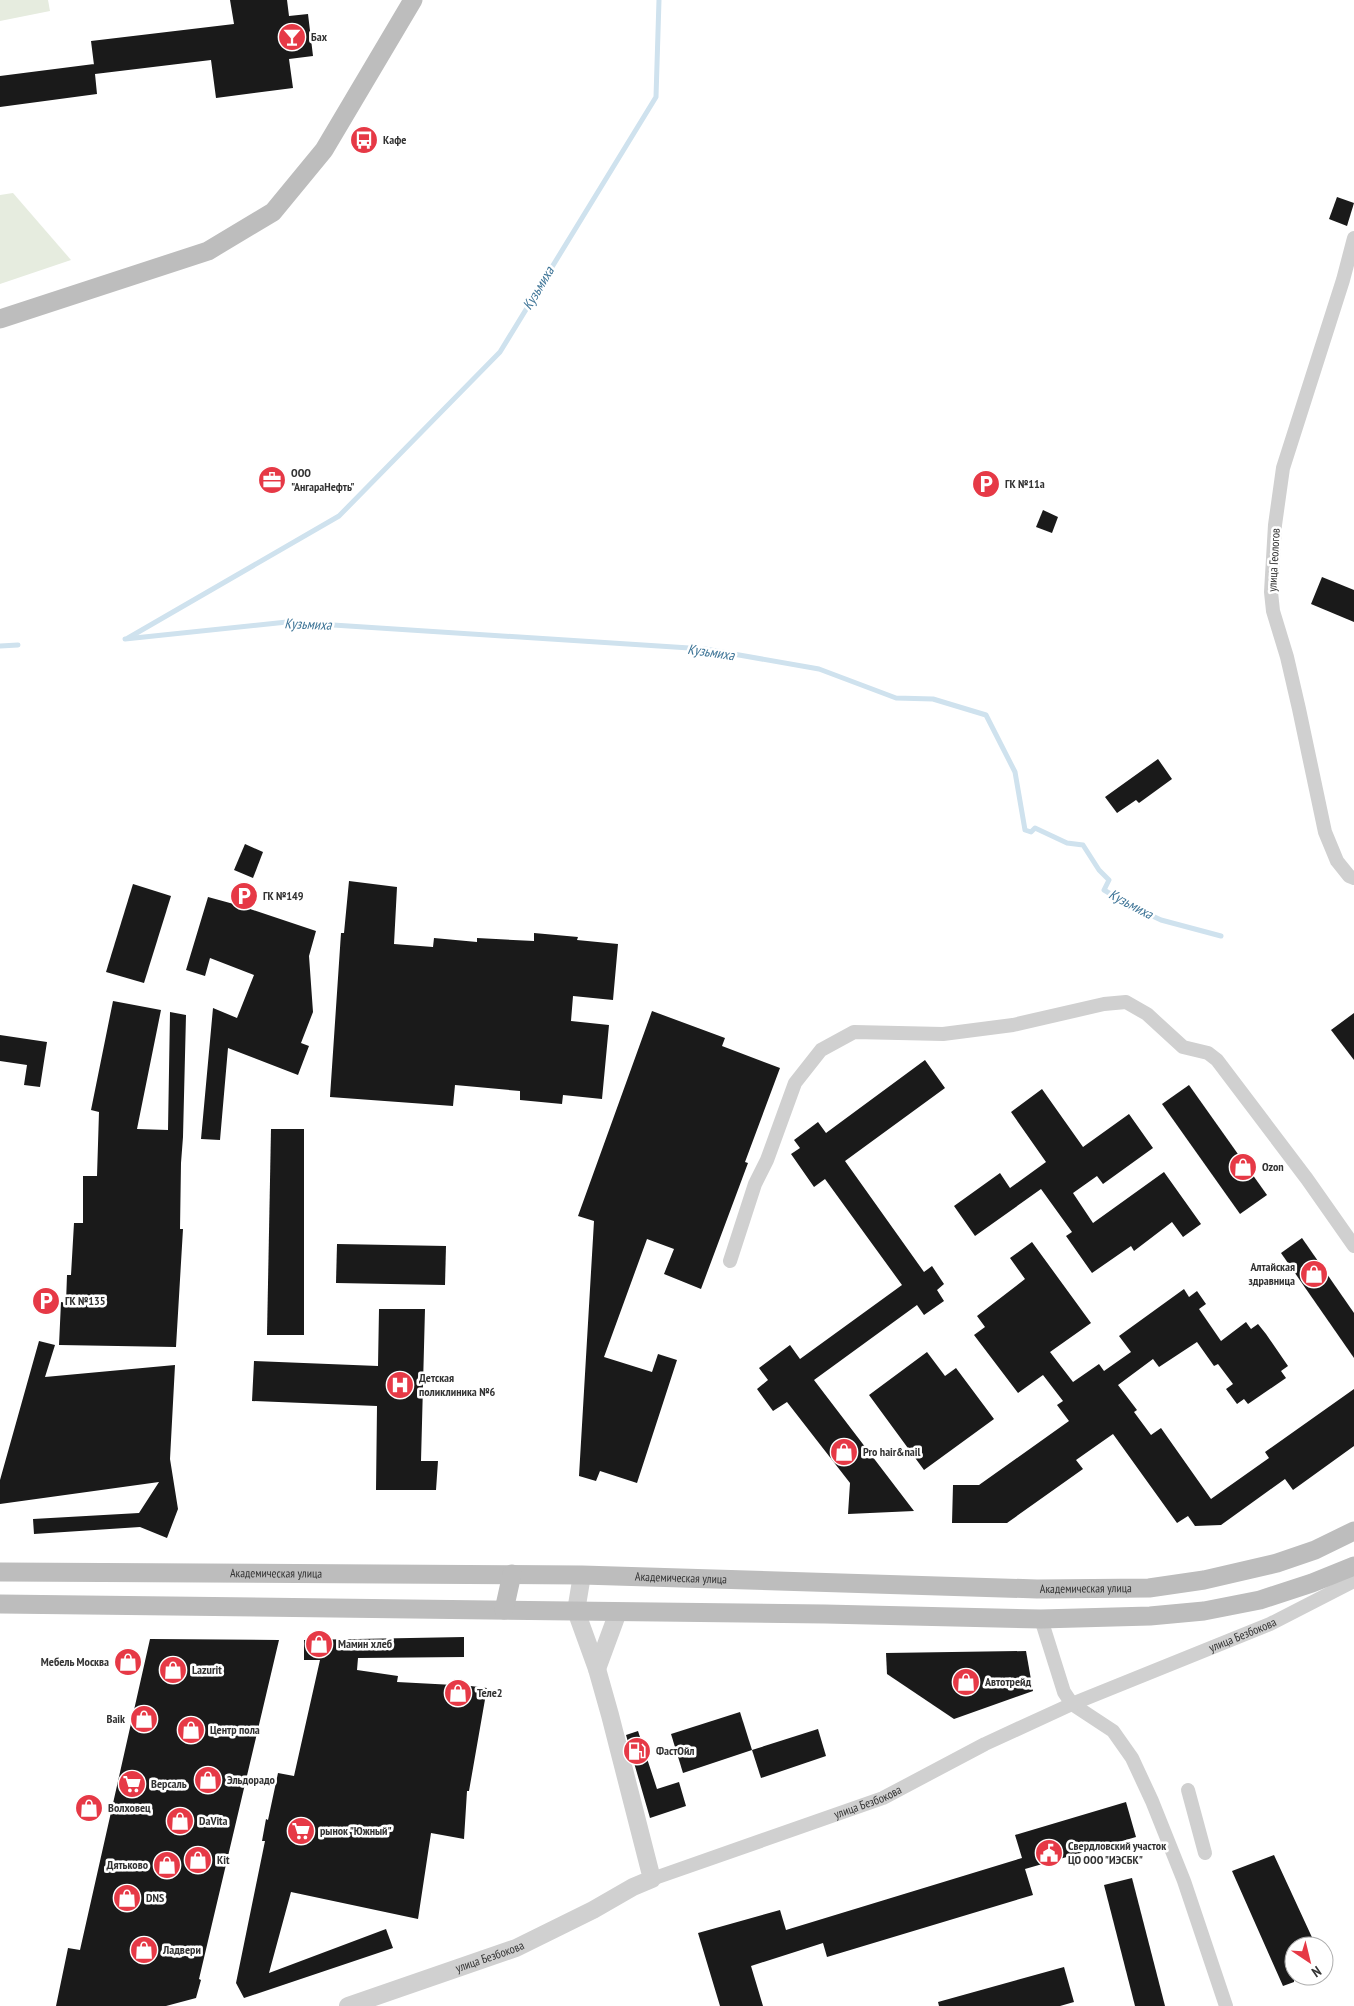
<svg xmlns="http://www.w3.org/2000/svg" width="1354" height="2006" viewBox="0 0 1354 2006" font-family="'PT Sans Narrow',sans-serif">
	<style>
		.green { fill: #e6ecdf }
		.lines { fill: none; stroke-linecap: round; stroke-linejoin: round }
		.stream { stroke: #cfe2ee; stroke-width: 5 }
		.building { fill: #1a1a1a }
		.minor { stroke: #d0d0d0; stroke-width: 14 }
		.tertiary { stroke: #d0d0d0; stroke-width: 18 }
		.secondary { stroke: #bdbdbd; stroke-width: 19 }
		.labels { text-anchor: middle; stroke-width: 5; stroke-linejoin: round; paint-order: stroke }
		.poi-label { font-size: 12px; font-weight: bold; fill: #333; stroke: #fff; text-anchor: start }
		.street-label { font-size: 12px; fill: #333; stroke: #fff }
		.water-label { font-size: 14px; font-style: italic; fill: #3f7597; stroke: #fff }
	</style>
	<rect width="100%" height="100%" fill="#fff"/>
	<g class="green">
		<path d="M0 0H48L50 11 0 21Z"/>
		<path d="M13 193 71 260 0 284V195Z"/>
	</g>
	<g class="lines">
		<g class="stream">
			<path d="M128 638 339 516 500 352 656 97 659 0"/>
			<path d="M125 639 287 622 705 649 819 669 896 698 933 699 986 715 1015 772 1025 830 1031 832 1035 828 1067 843 1083 845 1099 870 1109 880 1104 890 1129 905 1161 920 1221 936"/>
			<path d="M0 646 18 645"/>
		</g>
	</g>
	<g class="building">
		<path d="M230 0H287L289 16 308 14 313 56 289 59 293 88 216 98 211 60 95 74 97 94 0 107V76L94 64 95 73 91 41 234 24Z"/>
		<path d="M1337 197 1354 203 1347 226 1329 219Z"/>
		<path d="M1043 510 1058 517 1052 533 1036 527Z"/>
		<path d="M1322 577 1354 590V622L1311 604Z"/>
		<path d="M1158 759 1172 779 1139 803 1136 800 1117 813 1105 797Z"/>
		<path d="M245 844 263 852 253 878 234 870Z"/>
		<path d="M349 881 397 887 394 944 433 947 434 938 477 942V938L534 941V933L578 937 577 940 618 944 613 1000 573 996 571 1021 609 1025 602 1099 563 1095 562 1104 520 1100V1091L455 1085 453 1106 330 1097 341 933H344Z"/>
		<path d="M133 884 171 896 144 983 106 972Z"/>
		<path d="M208 897 241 906 316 931 309 956 313 1012 301 1043 309 1046 298 1075 228 1048 220 1140 201 1139 213 1008 237 1018 254 975 210 958 205 976 186 970Z"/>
		<path d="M113 1001 161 1010 137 1129 168 1130 170 1012 186 1015 183 1137 181 1163 180 1229H183L176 1347 59 1345 61 1302 66 1303 67 1275H71L74 1223H83V1176H97L99 1112 91 1110Z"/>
		<path d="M652 1011 725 1038 722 1046 780 1068 745 1162 748 1163 701 1289 664 1274 674 1249 647 1239 604 1357 652 1372 658 1354 677 1360 637 1483 600 1471 596 1481 579 1476 594 1221 578 1216Z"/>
		<path d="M1354 1013V1060L1331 1030Z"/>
		<path d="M0 1035 47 1042 40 1087 24 1085 27 1065 0 1061Z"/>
		<path d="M925 1060 945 1088 845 1161 924 1272 932 1266 944 1284 937 1290 944 1301 924 1315 917 1305 814 1380 914 1511 848 1514 850 1483 787 1402 773 1411 757 1389 768 1380 759 1368 790 1345 800 1359 902 1285 825 1179 814 1187 791 1154 800 1148 794 1140 818 1122 826 1133Z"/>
		<path d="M1189 1085 1267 1195 1240 1214 1162 1104Z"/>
		<path d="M1042 1089 1083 1147 1129 1114 1153 1148 1103 1184 1097 1176 1073 1193 1093 1223 1164 1172 1201 1224 1183 1237 1172 1222 1134 1251 1131 1246 1092 1273 1066 1236 1072 1232 1041 1189 975 1236 954 1206 1000 1173 1010 1188 1046 1162 1011 1112Z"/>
		<path d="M271 1129H304V1335H267Z"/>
		<path d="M1302 1238 1354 1313V1358L1281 1253Z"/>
		<path d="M1032 1242 1091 1323 1050 1352 1073 1382 1099 1364 1104 1371 1131 1352 1119 1336 1184 1289 1189 1297 1197 1291 1206 1304 1199 1309 1221 1341 1246 1322 1251 1329 1258 1324 1266 1334 1288 1366 1281 1371 1286 1378 1248 1404 1244 1399 1237 1404 1226 1389 1233 1384 1218 1364 1214 1366 1197 1342 1159 1367 1153 1359 1118 1385 1137 1410 1134 1412 1151 1435 1161 1428 1211 1499 1269 1458 1265 1452 1354 1389V1446L1293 1490 1285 1479 1221 1525 1195 1526 1188 1516 1177 1523 1113 1434 1076 1460 1083 1469 1007 1523H952L953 1485H979L1069 1421 1057 1405 1063 1401 1043 1375 1018 1393 974 1335 985 1327 977 1316 1025 1279 1010 1258Z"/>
		<path d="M337 1244 446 1246 445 1285 336 1283Z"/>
		<path d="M379 1309H425L421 1461H438L436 1490H376L377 1406 252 1401 254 1361 378 1366Z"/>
		<path d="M39 1341 55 1345 45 1377 175 1365 170 1459 178 1509 167 1538 140 1527 34 1534 33 1519 139 1513 159 1482 0 1504V1480Z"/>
		<path d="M927 1352 945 1376 956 1368 994 1419 924 1470 869 1395Z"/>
		<path d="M464 1637V1657L358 1658 357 1670 398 1676 397 1682 454 1685V1684L487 1688 469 1791H467L464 1839 431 1833 418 1919 291 1892 269 1973 386 1929 393 1948 244 1998 236 1983 265 1841H262L266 1819 268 1820 278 1773 294 1776 320 1660H304V1640Z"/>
		<path d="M150 1639 279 1640 199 1979 201 1980 196 1998 166 2006H56L68 1948 80 1950Z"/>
		<path d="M1026 1651 1033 1691 954 1719 887 1674 886 1653Z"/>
		<path d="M740 1712 752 1750 683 1773 671 1734Z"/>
		<path d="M818 1729 826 1756 761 1778 752 1750Z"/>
		<path d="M638 1731 657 1789 679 1782 686 1806 650 1818 626 1735Z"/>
		<path d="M1126 1802 1136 1837 1025 1869 1033 1895 827 1957 823 1943 751 1966 763 2006H720L698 1933 780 1910 786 1930 1022 1858 1015 1835Z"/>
		<path d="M1274 1855 1316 1946H1294V1982L1283 1986 1232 1871Z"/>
		<path d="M1132 1878 1165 2006H1135L1104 1885Z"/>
		<path d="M1064 1967 1074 2002 1060 2006H939L938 2002Z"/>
	</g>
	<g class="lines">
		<g class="minor">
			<path d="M1354 238 1343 280 1283 468 1275 525 1271 592 1273 611 1287 657 1299 709 1325 832 1337 861 1349 876 1354 878"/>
			<path d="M730 1261 755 1184 767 1160 795 1083 821 1050 854 1032 943 1034 1013 1025 1104 1004 1126 1002 1147 1014 1183 1047 1208 1053 1217 1060 1307 1179 1354 1246"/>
			<path d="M1041 1619 1064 1692 1072 1704 1113 1731 1132 1758 1152 1801 1184 1881 1226 2006"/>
			<path d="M1188 1790 1205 1853"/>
			<path id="s1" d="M652 1879 883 1798 985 1744 1072 1704 1270 1624 1354 1581"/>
		</g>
		<g class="tertiary">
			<path d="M597 1669 618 1612"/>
			<path id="s2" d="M348 2006 516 1948 593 1910 633 1887 652 1879 610 1715 597 1669 576 1611 582 1575"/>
		</g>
		<g class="secondary">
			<path d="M0 319 208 251 273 212 324 150 413 0"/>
			<path id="s3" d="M0 1572 582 1575 1037 1589 1149 1588 1204 1580 1277 1563 1315 1550 1354 1531"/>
			<path d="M0 1604 825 1614 1041 1619 1150 1616 1204 1611 1260 1600 1312 1583 1354 1566"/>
			<path d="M504 1610 512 1574"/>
		</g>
	</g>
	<defs>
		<g id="bar-disc" transform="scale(1.4375)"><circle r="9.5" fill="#e63946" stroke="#fff"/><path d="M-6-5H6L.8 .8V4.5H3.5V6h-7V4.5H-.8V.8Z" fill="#fff"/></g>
		<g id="bus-disc" transform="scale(1.4375)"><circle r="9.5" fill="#e63946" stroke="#fff"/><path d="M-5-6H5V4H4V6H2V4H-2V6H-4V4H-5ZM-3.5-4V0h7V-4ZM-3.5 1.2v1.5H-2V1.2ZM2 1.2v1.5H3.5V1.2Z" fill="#fff"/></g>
		<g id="office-disc" transform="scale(1.4375)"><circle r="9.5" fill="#e63946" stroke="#fff"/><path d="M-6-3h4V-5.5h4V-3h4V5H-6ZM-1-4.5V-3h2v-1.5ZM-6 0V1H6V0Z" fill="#fff"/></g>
		<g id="parking-disc" transform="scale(1.4375)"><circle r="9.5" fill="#e63946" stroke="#fff"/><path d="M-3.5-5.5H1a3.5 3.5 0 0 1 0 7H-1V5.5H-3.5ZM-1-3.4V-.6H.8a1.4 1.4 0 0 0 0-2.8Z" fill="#fff"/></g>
		<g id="shop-disc" transform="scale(1.4375)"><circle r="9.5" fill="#e63946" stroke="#fff"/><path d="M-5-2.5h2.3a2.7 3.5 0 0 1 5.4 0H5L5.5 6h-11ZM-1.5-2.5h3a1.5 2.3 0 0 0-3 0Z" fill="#fff"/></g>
		<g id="hospital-disc" transform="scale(1.4375)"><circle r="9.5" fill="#e63946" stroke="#fff"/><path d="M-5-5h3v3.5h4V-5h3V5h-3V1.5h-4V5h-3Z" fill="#fff"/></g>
		<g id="fuel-disc" transform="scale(1.4375)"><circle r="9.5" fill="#e63946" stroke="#fff"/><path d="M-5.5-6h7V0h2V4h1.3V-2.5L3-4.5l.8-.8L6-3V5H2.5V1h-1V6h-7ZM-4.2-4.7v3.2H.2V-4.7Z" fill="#fff"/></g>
		<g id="supermarket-disc" transform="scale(1.4375)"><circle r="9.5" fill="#e63946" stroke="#fff"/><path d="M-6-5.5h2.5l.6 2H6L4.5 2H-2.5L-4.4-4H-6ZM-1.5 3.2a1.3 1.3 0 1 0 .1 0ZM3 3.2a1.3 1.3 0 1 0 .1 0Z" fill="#fff"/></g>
		<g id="civic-disc" transform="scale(1.4375)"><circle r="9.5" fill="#e63946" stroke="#fff"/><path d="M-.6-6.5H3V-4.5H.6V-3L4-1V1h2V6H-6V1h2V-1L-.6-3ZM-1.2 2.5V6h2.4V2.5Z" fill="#fff"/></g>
	</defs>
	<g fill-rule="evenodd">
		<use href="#bar-disc" x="292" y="37"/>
		<use href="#bus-disc" x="364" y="140"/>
		<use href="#office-disc" x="272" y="480"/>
		<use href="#parking-disc" x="986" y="484"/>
		<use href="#parking-disc" x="244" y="896"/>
		<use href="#shop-disc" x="1243" y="1167"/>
		<use href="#shop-disc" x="1314" y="1274"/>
		<use href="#parking-disc" x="46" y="1301"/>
		<use href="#hospital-disc" x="400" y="1385"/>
		<use href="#shop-disc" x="844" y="1452"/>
		<use href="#shop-disc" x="319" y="1644"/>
		<use href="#shop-disc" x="128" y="1662"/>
		<use href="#shop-disc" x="173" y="1670"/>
		<use href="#shop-disc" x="966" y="1682"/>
		<use href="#shop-disc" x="458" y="1693"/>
		<use href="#shop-disc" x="144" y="1719"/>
		<use href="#shop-disc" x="191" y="1730"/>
		<use href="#fuel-disc" x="637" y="1751"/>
		<use href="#shop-disc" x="208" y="1780"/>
		<use href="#supermarket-disc" x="132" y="1784"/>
		<use href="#shop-disc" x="89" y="1808"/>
		<use href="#shop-disc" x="180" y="1821"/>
		<use href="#supermarket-disc" x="301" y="1831"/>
		<use href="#civic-disc" x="1049" y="1853"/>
		<use href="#shop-disc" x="198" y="1860"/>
		<use href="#shop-disc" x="167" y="1865"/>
		<use href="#shop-disc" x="127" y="1898"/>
		<use href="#shop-disc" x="144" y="1950"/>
	</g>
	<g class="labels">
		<g class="poi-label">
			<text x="311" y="41">Бах</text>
			<text x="383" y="144">Кафе</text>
			<text x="291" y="477">ООО<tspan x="291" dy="14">"АнгараНефть"</tspan></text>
			<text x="1005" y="488">ГК №11а</text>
			<text x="263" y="900">ГК №149</text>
			<text x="1262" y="1171">Ozon</text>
			<text x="1295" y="1271" text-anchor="end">Алтайская<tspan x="1295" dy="14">здравница</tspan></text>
			<text x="65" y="1305">ГК №135</text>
			<text x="419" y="1382">Детская<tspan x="419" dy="14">поликлиника №6</tspan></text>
			<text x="863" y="1456">Pro hair&amp;nail</text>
			<text x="338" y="1648">Мамин хлеб</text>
			<text x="109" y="1666" text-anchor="end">Мебель Москва</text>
			<text x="192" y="1674">Lazurit</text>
			<text x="985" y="1686">Автотрейд</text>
			<text x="477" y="1697">Теле2</text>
			<text x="125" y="1723" text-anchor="end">Baik</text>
			<text x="210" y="1734">Центр пола</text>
			<text x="656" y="1755">ФастОйл</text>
			<text x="227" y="1784">Эльдорадо</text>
			<text x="151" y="1788">Версаль</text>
			<text x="108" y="1812">Волховец</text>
			<text x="199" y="1825">DaVita</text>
			<text x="320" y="1835">рынок "Южный"</text>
			<text x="1068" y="1850">Свердловский участок<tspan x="1068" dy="14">ЦО ООО "ИЭСБК"</tspan></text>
			<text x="217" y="1864">Kit</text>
			<text x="148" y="1869" text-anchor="end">Дятьково</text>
			<text x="146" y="1902">DNS</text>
			<text x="163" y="1954">Ладвери</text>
		</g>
		<g class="street-label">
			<text transform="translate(1274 560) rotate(-87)" y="4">улица Геологов</text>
			<text dy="4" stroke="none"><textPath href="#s3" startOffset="276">Академическая улица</textPath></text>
			<text dy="4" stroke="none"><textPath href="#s3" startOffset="681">Академическая улица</textPath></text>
			<text dy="4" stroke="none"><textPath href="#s3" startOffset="1086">Академическая улица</textPath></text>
			<text dy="4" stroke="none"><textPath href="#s1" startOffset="640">улица Безбокова</textPath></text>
			<text dy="4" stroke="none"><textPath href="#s1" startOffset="229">улица Безбокова</textPath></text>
			<text dy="4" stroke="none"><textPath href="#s2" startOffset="150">улица Безбокова</textPath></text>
		</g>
		<g class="water-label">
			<text transform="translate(538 288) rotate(-59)" y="5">Кузьмиха</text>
			<text transform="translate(308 624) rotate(2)" y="5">Кузьмиха</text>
			<text transform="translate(711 652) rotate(8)" y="5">Кузьмиха</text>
			<text transform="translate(1131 904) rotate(28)" y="5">Кузьмиха</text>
		</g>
	</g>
	<g transform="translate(1309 1961) rotate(145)"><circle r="24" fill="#ffffff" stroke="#adadad"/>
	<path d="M0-4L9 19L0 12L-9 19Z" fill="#e63946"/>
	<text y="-8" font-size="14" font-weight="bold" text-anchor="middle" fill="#333333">N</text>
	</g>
</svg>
